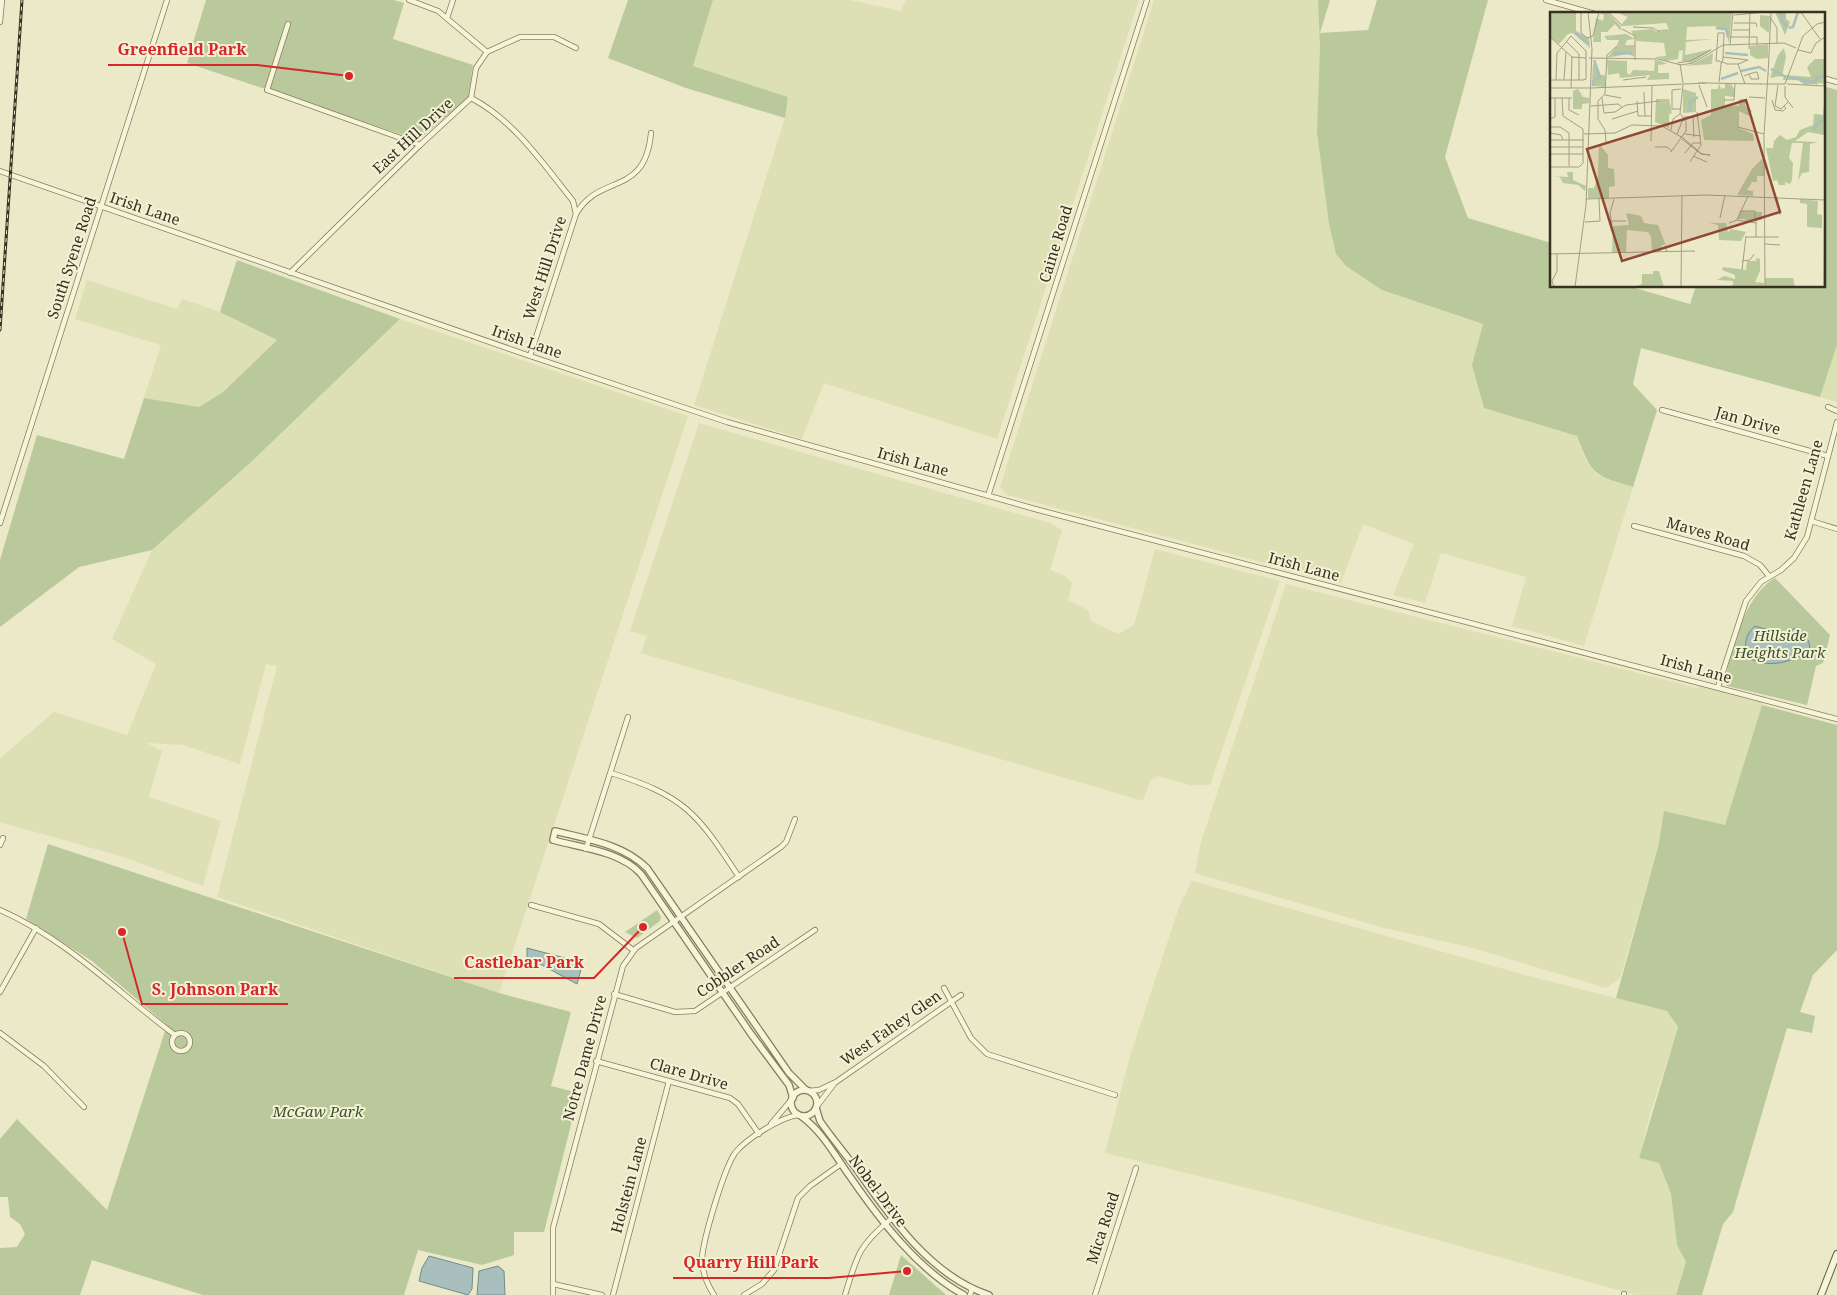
<svg xmlns="http://www.w3.org/2000/svg" width="1837" height="1295" viewBox="0 0 1837 1295" font-family="'Noto Serif',serif">
	<style>
		.farmland { fill: #dde0b5 }
		.green { fill: #b9c99c }
		.water { fill: #a8bfbe; stroke: #6f8d8d }
		.lines { fill: none; stroke-linecap: round; stroke-linejoin: round }
		.minor-casing { stroke: #867c5e; stroke-width: 6 }
		.tertiary-casing { stroke: #867c5e; stroke-width: 8 }
		.secondary-casing { stroke: #675d41; stroke-width: 8 }
		.minor { stroke: #f6f5da; stroke-width: 4.5 }
		.tertiary { stroke: #f6f5da; stroke-width: 5.5 }
		.secondary { stroke: #f6f5da; stroke-width: 6 }
		.rail-casing { stroke: #373120; stroke-width: 3 }
		.rail { stroke: #f3f2d6; stroke-width: 1; stroke-dasharray: 4; stroke-linecap: butt }
		.labels { text-anchor: middle; stroke-width: 4; stroke-linejoin: round; paint-order: stroke }
		.street-label { font-size: 15px; fill: #373120; stroke: #f3f2d6 }
		.park-label { font-size: 15px; font-style: italic; fill: #3e5229; stroke: #f3f2d6 }
		.inset-river { fill: none; stroke: #a8bfbe; stroke-width: 2.5 }
		.inset-road { fill: none; stroke: #a39f84; stroke-width: 1 }
		.view { fill: #904833; fill-opacity: 0.15; stroke: #904833; stroke-width: 2.5 }
		.inset-edge { fill: none; stroke: #373120; stroke-width: 2.5 }
		.leader { fill: none; stroke: #d62828; stroke-width: 2 }
		.callout-dot { fill: #d62828; stroke: #f3f2d6; stroke-width: 2 }
		.callout-label { font-size: 16px; text-anchor: middle; font-weight: bold; fill: #d62828; stroke: #f3f2d6; stroke-width: 4; stroke-linejoin: round; paint-order: stroke }
	</style>
	<rect width="100%" height="100%" fill="#ebe9c7"/>
	<g class="farmland">
		<path d="M713 0H850L901 11 906 0H1139L997 439 824 383 802 439 694 405 785 118 788 97 693 66Z"/>
		<path d="M1154 0H1318L1320 47 1382 290 1483 324 1473 365 1484 408 1577 436 1585 459 1597 475 1633 487 1584 646 1512 626 1526 577 1441 553 1425 603 1393 595 1414 544 1363 524 1341 583 1007 495 1000 487Z"/>
		<path d="M87 280 177 309 182 299 220 312 277 340 223 392 199 407 144 398 161 345 75 319Z"/>
		<path d="M400 319 688 416 499 993 217 897 277 666 266 664 240 764 183 745 147 743 162 751 149 797 221 821 203 886 120 856 0 822V758L54 712 127 735 156 664 112 639 152 550 250 463Z"/>
		<path d="M1837 345V402L1820 397Z"/>
		<path d="M699 423 1050 523 1062 530 1050 570 1065 576 1072 583 1068 600 1088 610 1091 621 1118 634 1134 625 1155 549 1280 581 1210 785H1190L1158 776 1150 781 1143 801 641 653 647 636 630 631Z"/>
		<path d="M1286 584 1698 688 1699 686 1763 702 1725 826 1664 811 1658 847 1620 978 1606 988 1469 947 1384 928 1195 873 1201 842Z"/>
		<path d="M1192 881 1525 975 1667 1011 1678 1027 1651 1111 1639 1158 1659 1163 1671 1194 1677 1245 1687 1262 1676 1295H1636L1275 1195 1105 1153 1130 1056 1179 907Z"/>
	</g>
	<g class="green">
		<path d="M206 0H394L404 3 393 39 473 65 468 98 418 140 187 63Z"/>
		<path d="M628 0H713L693 66 788 97 785 118 686 88 608 58Z"/>
		<path d="M1318 0H1330L1320 33 1368 30 1377 0H1488L1445 157 1468 218 1551 243V286H1628L1690 304 1696 286H1823V86L1837 90V345L1820 397 1641 348 1633 384 1657 410 1633 487C1593 474 1593 477 1577 436L1484 408 1472 365 1483 324 1382 290 1346 266 1336 254 1329 224 1317 132 1320 47Z"/>
		<path d="M237 260 400 319 250 463 152 550 79 567 0 627V560L37 435 124 459 144 398 199 407 223 392 277 340 220 312Z"/>
		<path d="M1775 578 1830 635 1823 663 1816 666 1807 705 1727 686 1725 680C1732 648 1745 595 1775 578Z"/>
		<path d="M1762 705 1837 725V950L1813 975 1800 1012 1815 1016 1812 1033 1787 1028 1733 1212 1723 1224 1702 1295H1676L1686 1262 1677 1245 1671 1194 1659 1163 1639 1158 1678 1027 1667 1011 1616 998 1658 847 1664 811 1725 825Z"/>
		<path d="M48 844 499 993 571 1012 551 1086 579 1093 544 1232H514V1255L482 1265 418 1250 404 1295H203L92 1260 80 1295H0V1248L17 1247 25 1234 20 1224 10 1217 8 1197H0V1139L17 1119 107 1210 167 1025 92 961 26 919Z"/>
		<path d="M657 910 661 917 660 921 637 938 625 932Z"/>
		<path d="M901 1255 946 1295H889Z"/>
	</g>
	<g class="water">
		<path d="M1755 626 1785 635 1793 629 1797 628C1804 636 1812 640 1809 651 1789 663 1768 669 1747 657 1744 644 1745 635 1755 626Z"/>
		<path d="M527 948 580 962 582 966 577 984 527 957Z"/>
		<path d="M429 1256 473 1268 472 1289 468 1295 419 1281 422 1268Z"/>
		<path d="M498 1266 504 1271 505 1295H477L479 1271Z"/>
	</g>
	<g class="lines">
		<g class="minor-casing">
			<g id="minor">
				<path d="M409 0 438 11 487 52"/>
				<path d="M1546 0 1595 14"/>
				<path d="M447 18 453 0"/>
				<path d="M0 22 2 0"/>
				<path d="M288 24 267 90 420 145"/>
				<path d="M1823 78 1837 82"/>
				<path d="M471 98C514 120 544 165 573 201L576 214"/>
				<path d="M0 171 530 356 727 422 1035 509 1837 719"/>
				<path d="M290 273 420 145 471 98 476 68 487 52 520 37H554L576 48"/>
				<path d="M530 356 576 214C600 172 645 198 651 133"/>
				<path d="M1828 407 1837 411"/>
				<path d="M1662 410 1828 456"/>
				<path d="M988 496 1147 0"/>
				<path d="M1811 521 1837 529"/>
				<path d="M0 523 167 0"/>
				<path d="M1634 526 1744 556 1760 565 1769 576"/>
				<path d="M1718 687 1746 601 1761 582 1781 570 1794 558 1807 537 1837 422"/>
				<path d="M611 773C685 796 697 813 739 877"/>
				<path d="M0 845 3 838"/>
				<path d="M586 849 628 717"/>
				<path d="M531 905 599 924 633 950"/>
				<path d="M0 910C68 940 117 992 175 1035"/>
				<path d="M944 988 971 1038 987 1054 1115 1095"/>
				<path d="M0 992 36 928"/>
				<path d="M614 994 675 1012 695 1011 815 930"/>
				<circle cx="181" cy="1042" r="9"/>
				<path d="M0 1033 44 1066 84 1107"/>
				<path d="M596 1061 730 1098 738 1104 759 1134"/>
				<path d="M808 1091 819 1090 836 1082 961 995"/>
				<path d="M817 1106 834 1084"/>
				<path d="M771 1124 792 1099"/>
				<path d="M553 1284 602 1295"/>
				<path d="M553 1295V1228L623 966 636 948 781 847 786 842 795 819"/>
				<path d="M613 1295 669 1081"/>
				<path d="M714 1295C707 1284 702 1273 702 1259 703 1239 724 1169 735 1153 746 1139 782 1116 800 1115"/>
				<path d="M744 1295 762 1284 774 1270 798 1198 810 1186 841 1164"/>
				<path d="M845 1295C857 1256 858 1246 891 1219"/>
				<path d="M970 1295 972 1289"/>
				<path d="M1095 1295 1136 1168"/>
				<path d="M1624 1295V1294"/>
			</g>
		</g>
		<g class="tertiary-casing">
			<g id="tertiary">
				<circle cx="804" cy="1103" r="13"/>
				<path d="M793 1098 789 1085 751 1034 641 874C620 851 582 848 553 840L555 831C587 839 623 844 647 868L789 1073 806 1090"/>
				<path d="M816 1108 820 1121C831 1137 843 1151 855 1167 889 1215 930 1276 989 1295"/>
				<path d="M801 1116C823 1132 835 1156 851 1178 880 1220 918 1270 964 1295"/>
			</g>
		</g>
		<g class="secondary-casing">
			<path id="secondary" d="M1821 1295 1837 1254"/>
		</g>
		<use href="#minor" class="minor"/>
		<use href="#tertiary" class="tertiary"/>
		<use href="#secondary" class="secondary"/>
		<g class="rail-casing">
			<path id="rail" d="M0 330 22 0"/>
		</g>
		<use href="#rail" class="rail"/>
	</g>
	<g class="labels">
		<g class="street-label">
			<text transform="translate(413 136) rotate(-43)" y="5">East Hill Drive</text>
			<text transform="translate(145 209) rotate(19)" y="5">Irish Lane</text>
			<text transform="translate(1056 244) rotate(-73)" y="5">Caine Road</text>
			<text transform="translate(72 258) rotate(-72)" y="5">South Syene Road</text>
			<text transform="translate(545 268) rotate(-72)" y="5">West Hill Drive</text>
			<text transform="translate(527 342) rotate(19)" y="5">Irish Lane</text>
			<text transform="translate(1748 421) rotate(16)" y="5">Jan Drive</text>
			<text transform="translate(913 462) rotate(15)" y="5">Irish Lane</text>
			<text transform="translate(1804 490) rotate(-74)" y="5">Kathleen Lane</text>
			<text transform="translate(1708 534) rotate(16)" y="5">Maves Road</text>
			<text transform="translate(1304 567) rotate(15)" y="5">Irish Lane</text>
			<text transform="translate(1696 669) rotate(15)" y="5">Irish Lane</text>
			<text transform="translate(738 967) rotate(-34)" y="5">Cobbler Road</text>
			<text transform="translate(891 1028) rotate(-35)" y="5">West Fahey Glen</text>
			<text transform="translate(585 1058) rotate(-75)" y="5">Notre Dame Drive</text>
			<text transform="translate(689 1074) rotate(16)" y="5">Clare Drive</text>
			<text transform="translate(629 1185) rotate(-75)" y="5">Holstein Lane</text>
			<text transform="translate(878 1191) rotate(53)" y="5">Nobel Drive</text>
			<text transform="translate(1103 1228) rotate(-72)" y="5">Mica Road</text>
		</g>
		<g class="park-label">
			<text x="1780" y="641">Hillside<tspan x="1780" dy="17">Heights Park</tspan></text>
			<text x="318" y="1117">McGaw Park</text>
		</g>
	</g>
	<g transform="translate(1550 12)">
		<rect width="275" height="275" fill="#ebe9c7"/>
		<path d="M0 0H26V19L39 26 40 36 23 21 18 22 9 32 0 25ZM57 0 71 14V19L65 12 57 20H51V30H43L46 6 53 9 54 3 50 1ZM66 0H182L179 31 175 17 164 14 137 15 136 28 163 27 136 30 135 43 163 37 142 51 132 49 133 38 129 39 128 47 116 49 105 45 116 44 114 31 87 29 81 19 102 17 108 21 107 18 119 17 116 11 74 14 72 12 78 5ZM225 0 236 1V7L240 10 235 23ZM210 3 220 4 219 21 210 14ZM76 22 85 27 77 28 75 33H67L69 28H57L54 24ZM218 32V46L207 47 200 43V34ZM66 35H84V44L76 42 57 46ZM234 36 236 45 232 64 220 66 228 43ZM163 41 162 52 134 54 143 52ZM265 47H275V74L272 71 255 73 248 68H233L234 63 261 65 257 55ZM57 48 77 49V61L80 63 83 58 104 59 105 48 111 49 117 52 108 53V61H119V67L97 68 100 63 70 66 69 61 58 63ZM43 51 51 63H55V75L42 74ZM169 71 171 77 175 76V71L181 72 184 77V85L175 84V93L189 94V87H197L195 94 202 99 199 104 189 99V116L203 122 204 129 154 128 151 108 161 103V77H168ZM275 75 274 123 258 120 245 129 268 130 260 132 259 160 252 161 248 169 253 131H242L239 146 243 151 242 168 240 172 235 170V173H229L227 168 223 169 216 136H223L224 129 230 123 237 128 246 125 250 118 263 113 264 102 274 103ZM28 77 33 85 39 86V91L32 92V97H23V79ZM133 77 146 81V100L133 101ZM106 87H119L122 101 119 102V116L105 110ZM49 132 58 143V156L64 157 65 174 59 175V186H38V176H44L48 164ZM214 145 215 164H207V170H202L197 178 203 179V184L187 183 202 157ZM17 160H23V168L36 174 35 179 28 173 13 171 10 165 2 164 18 165ZM250 187 268 189 267 202 272 203V216L257 215V192L250 191ZM190 199 212 200V208L195 210V207H187ZM76 201 91 204 94 211 108 213 118 239 115 240V232L111 234V240H102L101 225 98 220 77 218 76 241H62L63 214 79 213ZM159 211H176L178 220 181 217 196 220 191 229 169 228 168 213ZM206 246 210 247V259L205 270 214 271V275H178L183 273V269L167 268 174 264 185 267V263L172 258 173 255 196 258 197 249H206ZM103 259H109L114 275H83L92 272V262H103ZM215 266H243L245 275H215Z" fill="#b9c99c"/>
		<path class="inset-river" d="M231 0 232 9 238 15M166 16 176 17 178 25M239 16 243 15 248 0M24 20 39 32M175 41 198 43M63 42 82 41M221 57 236 65M191 59 209 55 216 59M239 65 266 71 267 65 275 64M171 67 188 61M43 74V69L50 65 44 48M140 99V90L148 85M264 118 267 112 274 108 275 93"/>
		<path class="inset-road" d="M31 0V21L37 26 43 24 49 0M58 0 73 14M251 0 270 27M184 3 216 0M220 5 227 16V31M184 11H206L207 15M83 15 103 16 109 20M72 17 85 24V48M183 18H200M0 25 22 45 36 46M180 25H207V33M16 29 29 42V68M180 33 183 0M199 37 200 0M248 38 261 41 266 31 275 25M173 45 198 48M39 46 108 47 131 53 143 51 173 33 234 31 246 36M127 51 140 49 161 38M130 52 133 71M188 52 195 72M218 63 221 0M194 64 199 62 206 60H207L209 67H201L199 62M0 68H33L36 67V39L21 24 7 41 6 68M14 68 16 40M73 68 96 65M169 70 171 53V51H172V50L173 47V46L174 21H168L166 49H169L171 50H172L175 51 177 52H188L198 48M156 71 211 72M135 72 156 71H148M210 72H235L253 24 267 12 275 10M237 72 275 74M149 73 157 95M228 73 225 94 231 97 238 90M235 74V85L243 96M0 76H41M21 76 22 45M41 76 135 72M94 80 95 104M55 83 71 86M199 85 215 86M0 86H22M19 86V98L29 103M52 86 54 101 65 100 76 93 109 89M174 88H184L185 72M222 88 225 98 233 99 236 96 234 94M87 89 88 104H102M41 94 68 92 72 95M130 97H122V78L131 77M143 104 144 125M0 107 5 105V86M62 107 88 99M0 115H10L19 121V154M188 115 214 122M121 118 123 107 130 102M0 121 11 123 13 128M34 122 65 121 82 113 112 114 133 126M127 122 134 105 148 104M135 122 151 124M132 127 151 142 160 143 152 142 133 126M0 128H34M101 129 102 74M56 131 55 118 48 107V89L55 82 57 43 67 34H85M0 135H33M105 135H117L122 139M121 140 136 119V110L130 101 133 73M135 141 143 131H151M0 142H33M143 144 157 150M140 150 151 133 147 100M0 155H29L33 151V117L13 104 12 86M227 185 230 203M36 187 156 183 275 188M36 193 42 37 38 0M190 199H205V206M170 206 175 183M187 208 206 211M206 208V225M60 209H76M35 210 50 209 49 187M179 211 187 208 198 184M62 213 60 201 64 187M196 225H229M215 232 230 233M0 242 145 239M192 249 200 248 204 242M192 258 196 224M4 275 2 269 7 259V242M25 275 36 193M131 275 132 183M215 275 214 122 218 62M274 275 275 140"/>
		<path class="view" d="M196 88 230 200 72 249 37 137Z"/>
		<rect width="275" height="275" class="inset-edge"/>
	</g>
	<path class="leader" d="M349 76L257 65H108M643 927L594 978H454M122 932L142 1004H288M907 1271L829 1278H673"/>
	<g class="callout-dot">
		<circle cx="349" cy="76" r="5"/>
		<circle cx="643" cy="927" r="5"/>
		<circle cx="122" cy="932" r="5"/>
		<circle cx="907" cy="1271" r="5"/>
	</g>
	<g class="callout-label">
		<text x="182" y="55">Greenfield Park</text>
		<text x="524" y="968">Castlebar Park</text>
		<text x="215" y="995">S. Johnson Park</text>
		<text x="751" y="1268">Quarry Hill Park</text>
	</g>
</svg>
